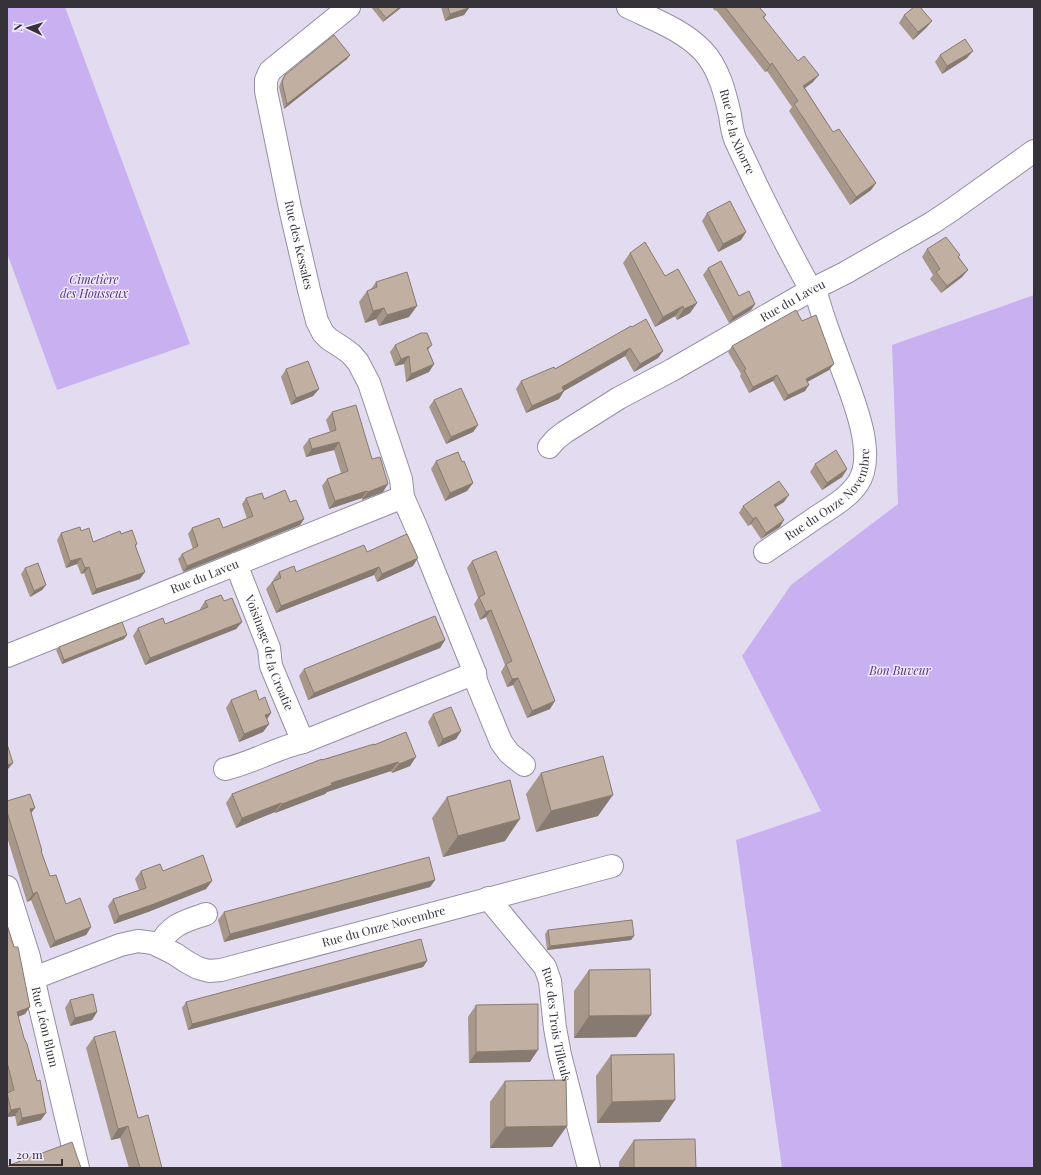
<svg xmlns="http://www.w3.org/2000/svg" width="1041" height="1175" viewBox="0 0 1041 1175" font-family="'Playfair Display',serif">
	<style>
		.green { fill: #c9b1f1 }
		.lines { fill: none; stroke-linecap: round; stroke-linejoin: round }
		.minor-casing { stroke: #958fa2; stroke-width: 24 }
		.minor { stroke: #fff; stroke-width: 22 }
		.wall { fill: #a6978a }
		.shaded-wall { fill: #877b71 }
		.building { fill: #c1b0a1; stroke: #877b71 }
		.labels { text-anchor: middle; stroke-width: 3; stroke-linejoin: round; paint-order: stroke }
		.street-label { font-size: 12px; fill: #35323a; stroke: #f0e9fe }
		.park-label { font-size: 12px; font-style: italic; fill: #553480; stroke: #f0e9fe }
	</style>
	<rect width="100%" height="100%" fill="#e3dcf0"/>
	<g class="green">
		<path d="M7 7H65L190 344 57 390 7 253Z"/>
		<path d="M1034 295V1168H782L736 840 821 811 742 656 791 585 898 504 892 345Z"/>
	</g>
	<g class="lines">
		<g class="minor-casing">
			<g id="minor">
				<path id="s1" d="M349 7 270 71 266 80V91L290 208 309 290 317 321 323 333 329 339 343 348 351 354 358 362 369 383 401 479 403 497 417 529 475 673 476 681 501 742 509 753 524 765"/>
				<path id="s2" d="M628 7C655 20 683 30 703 51 719 68 725 93 730 115 731 123 732 131 735 139 741 153 748 166 754 180 772 217 791 254 811 290"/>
				<path id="s3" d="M549 447 556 439 565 432 619 398 672 370 811 290 845 273 932 223 953 209 1034 151"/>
				<path id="s4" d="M765 552C783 540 801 528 818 516 832 507 849 497 858 483 878 454 851 394 840 363 831 338 821 314 815 288"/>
				<path id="s5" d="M236 564 269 648 271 666 303 742"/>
				<path id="s6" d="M7 656 403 497"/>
				<path d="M225 769C252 763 276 748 303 742L475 673"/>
				<path id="s7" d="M7 887 29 957 38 999 78 1168"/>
				<path id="s8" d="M488 898 545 967 550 981 555 1028 560 1055 589 1168"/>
				<path d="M159 946C170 924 185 921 206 914"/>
				<path id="s9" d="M34 978 120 945 138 941 153 943 175 954 187 962 198 968 209 971 221 970 612 866"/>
			</g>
		</g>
		<use href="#minor" class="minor"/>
	</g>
	<g class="wall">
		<path d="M371 7H402L383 22Z"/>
		<path d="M441 7H469L464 15 445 21Z"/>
		<path d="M712 7H759L766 15 764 18 813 82 805 88 833 132 876 183 871 190 850 205 789 111 792 107 767 71 765 72 716 10 715 11Z"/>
		<path d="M904 15 932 21 926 28 913 40 899 23Z"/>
		<path d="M350 55 347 59 284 109 279 87 282 79 285 75Z"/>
		<path d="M940 55 967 58 942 74 935 62Z"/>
		<path d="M707 213 746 232 741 240 718 252 702 221Z"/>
		<path d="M927 249 960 255 959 257 968 270 962 277 941 293 930 279 933 275 922 257Z"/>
		<path d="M630 253 665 276 697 303 690 313 677 320 675 316 655 327 623 263Z"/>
		<path d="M708 268 739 296 755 304 751 310 729 323 703 275Z"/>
		<path d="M376 282 409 317 379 326 376 319 365 323 359 302 367 291 371 289Z"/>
		<path d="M632 327 663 351 658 358 634 372 625 356 564 391 559 399 526 413 516 389 521 381 555 369Z"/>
		<path d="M395 345H432L428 350 434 364 429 372 406 382 404 364 395 366 390 352Z"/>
		<path d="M732 346 829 370 807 382 805 391 784 401 773 381 749 393 740 376 741 374 728 352Z"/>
		<path d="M286 369 319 389 313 396 291 405 281 377Z"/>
		<path d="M434 400 478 425 473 432 446 444 429 407Z"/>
		<path d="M332 412 372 459 383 492 362 500V498L329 509 322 486 327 479 341 473 334 450 306 457 303 447 309 439 330 432 326 420Z"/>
		<path d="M436 461 462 462 473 483 467 491 445 501 431 469Z"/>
		<path d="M815 464 847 469 842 477 822 490 810 472Z"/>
		<path d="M246 498 290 502 304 519 300 525 183 572 178 559 182 554 193 549 188 534 192 528H223L247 519 242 504Z"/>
		<path d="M784 502 776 507 780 527 761 539 751 524 748 526 739 513 743 506Z"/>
		<path d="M61 533 93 542 121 534 137 544 136 546 140 579 92 595 84 573 81 574 77 564 66 568 57 540Z"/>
		<path d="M367 552 413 566 377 582 374 575 276 613 266 589 272 582 274 581 273 580 279 572H296Z"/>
		<path d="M472 561 550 709 527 718 513 685 507 687 501 672 505 665 486 617 480 620 474 604 478 598 467 568Z"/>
		<path d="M25 568 46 585 42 590 30 597 21 574Z"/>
		<path d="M205 601H224L242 622 236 629 145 665 133 636 138 628 165 624 200 610V609Z"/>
		<path d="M127 635 124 639 62 664 56 650 59 647Z"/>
		<path d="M445 640 440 648 308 700 299 676 304 669Z"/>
		<path d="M231 700 267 719 269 724 263 732 239 742 226 708Z"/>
		<path d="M433 714 461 731 456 739 438 747 428 722Z"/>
		<path d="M374 745 410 766 392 773 391 771 327 792 325 794 275 813V812L236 828 226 803 232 794 322 760Z"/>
		<path d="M541 773 598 816 536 832 526 794Z"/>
		<path d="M447 797 505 841 443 857 432 818Z"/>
		<path d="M7 801 31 813 42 851 41 852 50 876 66 904 91 927 86 935 50 948 31 900 27 902 7 837Z"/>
		<path d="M141 871H163L212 881 206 889 148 912 114 924 108 906 113 899 139 890 135 879Z"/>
		<path d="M435 880 430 887 224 942 218 920 224 912Z"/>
		<path d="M7 925 25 1014 18 1017 41 1120 17 1126 15 1116 7 1117Z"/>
		<path d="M548 930 634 936 631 940 547 950 545 934Z"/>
		<path d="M427 961 423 967 188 1030 182 1008 186 1002Z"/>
		<path d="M589 970 636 1037 574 1038V991Z"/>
		<path d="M70 1000 97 1012 92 1020 70 1026 65 1008Z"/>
		<path d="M476 1005 530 1062 469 1063 468 1017Z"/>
		<path d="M94 1037 138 1118 162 1168H129L120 1138 111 1140 86 1048Z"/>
		<path d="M611 1055 660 1122 597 1123 596 1076Z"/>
		<path d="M505 1081 567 1126 552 1147 490 1148V1102Z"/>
		<path d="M634 1140 696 1168H619V1162Z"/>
	</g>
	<g class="shaded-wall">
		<path d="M400 7H402L383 22 386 18Z"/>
		<path d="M469 8 464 15 445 21 450 14Z"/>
		<path d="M932 21 926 28 913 40 918 32Z"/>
		<path d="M973 51 967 58 942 74 947 66Z"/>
		<path d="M350 55 347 59 284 109 287 104Z"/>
		<path d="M772 63 767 71 765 72 770 65Z"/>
		<path d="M819 75 813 82 798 93 803 86Z"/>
		<path d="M876 183 871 190 850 205 856 197Z"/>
		<path d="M746 232 741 240 718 252 723 244Z"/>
		<path d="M968 270 962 277 941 293 947 286Z"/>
		<path d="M697 303 690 313 677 320 684 309Z"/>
		<path d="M755 304 751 310 729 323 733 317Z"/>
		<path d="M417 306 409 317 379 326 387 315Z"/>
		<path d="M683 306 675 316 655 327 663 317Z"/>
		<path d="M384 308 376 319 365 323 373 311Z"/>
		<path d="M630 348 625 356 557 395 562 387Z"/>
		<path d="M663 351 658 358 634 372 640 364Z"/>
		<path d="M409 356 404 364 395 366 401 359Z"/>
		<path d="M434 364 429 372 406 382 411 374Z"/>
		<path d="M834 364 829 370 802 385 806 379Z"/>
		<path d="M777 375 773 381 749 393 753 387Z"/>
		<path d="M809 385 805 391 784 401 788 395Z"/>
		<path d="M319 389 313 396 291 405 296 398Z"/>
		<path d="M564 391 559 399 526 413 532 406Z"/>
		<path d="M478 425 473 432 446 444 451 437Z"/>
		<path d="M339 442 334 450 306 457 312 449Z"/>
		<path d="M847 469 842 477 822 490 827 483Z"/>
		<path d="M473 483 467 491 445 501 450 493Z"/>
		<path d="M388 484 383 492 362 500 368 492Z"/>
		<path d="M367 491 362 498 329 509 335 501Z"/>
		<path d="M789 495 784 502 769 511 774 505Z"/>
		<path d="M756 517 751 524 748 526 753 519Z"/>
		<path d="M304 519 300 525 183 572 187 566Z"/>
		<path d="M784 520 780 527 761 539 766 533Z"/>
		<path d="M81 558 77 564 66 568 70 561Z"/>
		<path d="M418 558 413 566 377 582 382 574Z"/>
		<path d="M89 567 84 573 81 574 85 568Z"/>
		<path d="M379 567 374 575 276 613 281 606Z"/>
		<path d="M145 572 140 579 92 595 96 589Z"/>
		<path d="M46 585 42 590 30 597 34 591Z"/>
		<path d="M491 610 486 617 480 620 486 612Z"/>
		<path d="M242 622 236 629 145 665 150 658Z"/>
		<path d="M127 635 124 639 62 664 64 660Z"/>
		<path d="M445 640 440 648 308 700 314 693Z"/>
		<path d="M518 678 513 685 507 687 512 679Z"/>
		<path d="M555 701 550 709 527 718 532 711Z"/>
		<path d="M271 713 266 721 265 715Z"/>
		<path d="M269 724 263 732 239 742 244 734Z"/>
		<path d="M461 731 456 739 438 747 443 739Z"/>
		<path d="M416 757 410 766 392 773 399 764Z"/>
		<path d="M398 762 391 771 327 792 325 794 275 813 282 804 331 783Z"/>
		<path d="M13 763 8 769 7 770V765Z"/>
		<path d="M613 795 598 816 536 832 551 811Z"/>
		<path d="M281 803 275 812 236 828 242 818Z"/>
		<path d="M35 808 29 816 30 809Z"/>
		<path d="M520 819 505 841 443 857 458 836Z"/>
		<path d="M435 880 430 887 224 942 230 934Z"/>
		<path d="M212 881 206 889 148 912 114 924 119 916Z"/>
		<path d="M37 892 31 900 27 902 33 894Z"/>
		<path d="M91 927 86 935 50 948 55 941Z"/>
		<path d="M634 936 631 940 547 950 550 946Z"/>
		<path d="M427 961 423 967 188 1030 192 1024Z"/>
		<path d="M30 1007 25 1014 12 1019 17 1012Z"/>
		<path d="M97 1012 92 1020 70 1026 75 1018Z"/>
		<path d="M651 1015 636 1037 574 1038 589 1016Z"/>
		<path d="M538 1050 530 1062 469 1063 476 1052Z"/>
		<path d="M675 1100 660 1122 597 1123 612 1102Z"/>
		<path d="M20 1108 15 1116 7 1117V1116L11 1110Z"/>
		<path d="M46 1113 41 1120 17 1126 22 1118Z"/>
		<path d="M128 1126 120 1138 111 1140 118 1129Z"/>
		<path d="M567 1126 552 1147 490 1148 505 1127Z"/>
	</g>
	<g class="building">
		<path d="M377 7H400L386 18Z"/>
		<path d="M448 7H469V8L450 14Z"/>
		<path d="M725 7H759L766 15 763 17 798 61 804 56 819 75 803 86 833 132 839 129 876 183 856 197 794 104 798 101 772 63 770 65Z"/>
		<path d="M914 7H920L932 21 918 32 904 15Z"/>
		<path d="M334 35 350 55 287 104 282 82 285 75Z"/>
		<path d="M965 39 973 51 947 66 940 55Z"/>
		<path d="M730 201 746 232 723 244 707 213Z"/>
		<path d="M946 237 960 255 958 257 968 270 947 286 936 272 940 269 927 249Z"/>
		<path d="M645 242 665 276 678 269 697 303 684 309 683 306 663 317 630 253Z"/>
		<path d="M721 261 739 296 749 291 755 304 733 317 708 268Z"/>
		<path d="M407 272 417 306 387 315 384 308 373 311 367 291 377 287 376 282Z"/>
		<path d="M796 310 802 321 816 315 834 364 806 379 809 385 788 395 777 375 753 387 744 370 746 369 732 346Z"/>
		<path d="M646 319 663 351 640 364 630 348 562 387 564 391 532 406 521 381 554 367 555 369 631 326 632 327Z"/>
		<path d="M421 333H427L432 345 427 348 434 364 411 374 409 356 401 359 395 345Z"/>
		<path d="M308 361 319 389 296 398 286 369Z"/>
		<path d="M461 388 478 425 451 437 434 400Z"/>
		<path d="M356 405 372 459 380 457 388 484 368 492 367 491 335 501 327 479 348 471 339 442 312 449 309 439 336 430 332 412Z"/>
		<path d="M836 450 847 469 827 483 815 464Z"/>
		<path d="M458 452 462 462 464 461 473 483 450 493 436 461Z"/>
		<path d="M779 481 789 495 774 505 784 520 766 533 756 517 753 519 743 506Z"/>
		<path d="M285 490 290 502 296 500 304 519 187 566 182 554 198 546 192 528 219 518 223 528 253 516 246 498 262 493 264 499Z"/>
		<path d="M80 527 81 531 89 528 93 542 120 531 121 534 132 530 137 544 135 545 145 572 96 589 89 567 85 568 81 558 70 561 61 533Z"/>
		<path d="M407 534 418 558 382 574 379 567 281 606 272 582 281 578 279 572 294 566 296 572 364 545 367 552Z"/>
		<path d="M496 551 555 701 532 711 518 678 512 679 506 664 512 661 491 610 486 612 479 597 485 594 472 561Z"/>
		<path d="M38 563 46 585 34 591 25 568Z"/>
		<path d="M221 595 224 601 232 598 242 622 150 658 138 628 163 618 165 624 208 607 205 601Z"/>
		<path d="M435 616 445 640 314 693 304 669Z"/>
		<path d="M122 622 127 635 64 660 59 647Z"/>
		<path d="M256 690 259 700 265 697 271 713 265 715 269 724 244 734 231 700Z"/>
		<path d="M451 707 461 731 443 739 433 714Z"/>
		<path d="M406 732 416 757 399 764 398 762 331 783 332 785 282 804 281 803 242 818 232 794 322 759V760L374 744V745Z"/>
		<path d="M7 744 13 763 7 765Z"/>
		<path d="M603 756 613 795 551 811 541 773Z"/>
		<path d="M510 780 520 819 458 836 447 797Z"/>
		<path d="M30 794 35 808 30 809 42 851H41L50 876 56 875 66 904 80 898 91 927 55 941 37 892 33 894 7 812V801Z"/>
		<path d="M203 855 212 881 154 904 119 916 113 899 146 888 141 871 160 864 163 871Z"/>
		<path d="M429 857 435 880 230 934 224 912Z"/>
		<path d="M632 920 634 936 550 946 548 930Z"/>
		<path d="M7 925 14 947H18L30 1007 17 1012 24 1038 27 1044 37 1081 40 1080 46 1113 22 1118 20 1108 11 1110 7 1093 14 1090 7 1062Z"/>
		<path d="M421 939 427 961 192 1024 186 1002Z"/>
		<path d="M650 969 651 1015 589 1016V970Z"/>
		<path d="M93 994 97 1012 75 1018 70 1000Z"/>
		<path d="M538 1004V1050L476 1052V1005Z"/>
		<path d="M115 1031 138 1118 148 1115 162 1168H140L128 1126 118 1129 94 1037Z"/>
		<path d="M674 1054 675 1100 612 1102 611 1055Z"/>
		<path d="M566 1080 567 1126 505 1127V1081Z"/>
		<path d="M695 1139 696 1168H634V1140Z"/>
		<path d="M72 1142 81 1168H7V1166Z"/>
	</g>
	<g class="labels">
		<g class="street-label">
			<text dy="4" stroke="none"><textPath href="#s2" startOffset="176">Rue de la Xhorre</textPath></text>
			<text dy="4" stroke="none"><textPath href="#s1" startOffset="280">Rue des Kessales</textPath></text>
			<text dy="4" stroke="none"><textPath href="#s3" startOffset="285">Rue du Laveu</textPath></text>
			<text dy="4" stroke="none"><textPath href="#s4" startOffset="89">Rue du Onze Novembre</textPath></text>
			<text dy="4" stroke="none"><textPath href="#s6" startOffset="213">Rue du Laveu</textPath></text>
			<text dy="4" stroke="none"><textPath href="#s5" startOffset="95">Voisinage de la Croatie</textPath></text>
			<text dy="4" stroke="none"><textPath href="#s9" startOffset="369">Rue du Onze Novembre</textPath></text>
			<text dy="4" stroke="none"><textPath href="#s8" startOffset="148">Rue des Trois Tilleuls</textPath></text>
			<text dy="4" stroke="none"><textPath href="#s7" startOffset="145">Rue Léon Blum</textPath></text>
		</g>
		<g class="park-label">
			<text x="94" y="284">Cimetière<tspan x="94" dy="14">des Housseux</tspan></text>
			<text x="900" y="675">Bon Buveur</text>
		</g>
	</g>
	<rect width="1041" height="1175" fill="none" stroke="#35323a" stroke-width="16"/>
	<g transform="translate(28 28) rotate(274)" stroke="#f0e9fe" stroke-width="3" paint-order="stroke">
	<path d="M0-3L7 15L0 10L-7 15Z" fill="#35323a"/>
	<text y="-6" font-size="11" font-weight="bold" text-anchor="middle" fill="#35323a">N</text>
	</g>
	<path d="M10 1159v6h52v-6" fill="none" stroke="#35323a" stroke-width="2"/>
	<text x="16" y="1159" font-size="12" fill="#35323a" stroke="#f0e9fe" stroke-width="3" paint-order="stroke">20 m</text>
</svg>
